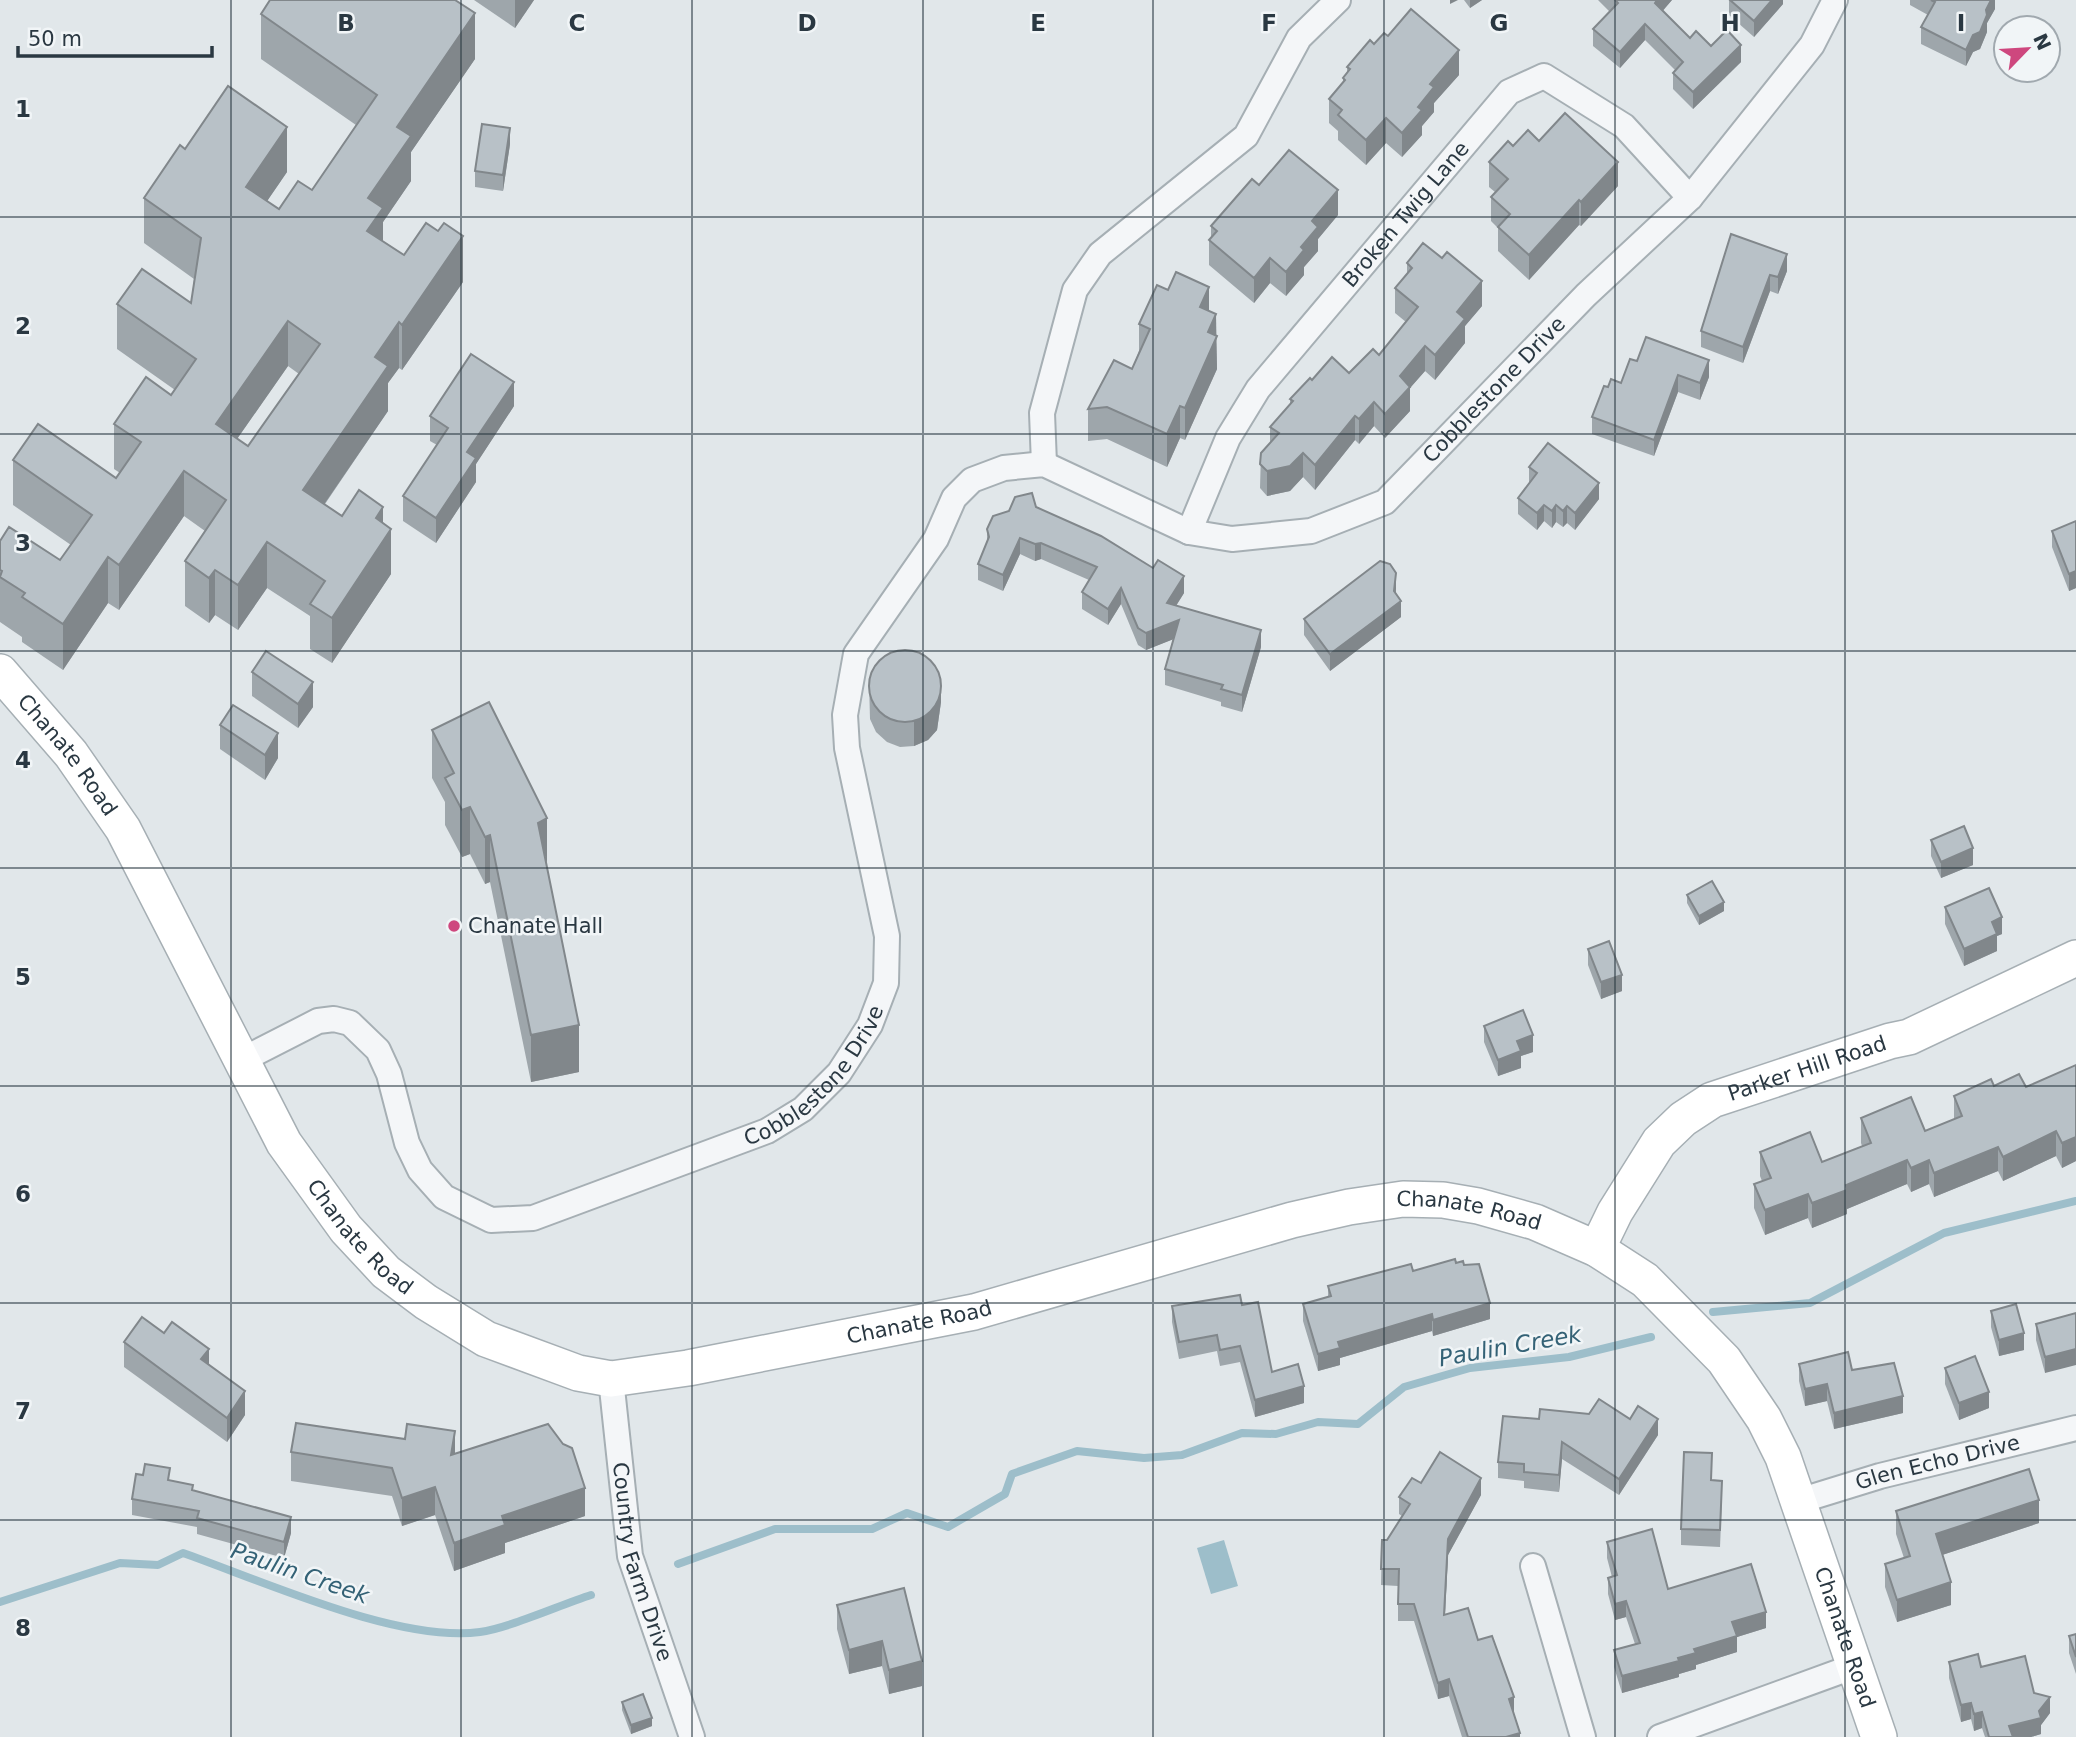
<svg xmlns="http://www.w3.org/2000/svg" width="2076" height="1737" viewBox="0 0 2076 1737" font-family="'DejaVu Sans',sans-serif">
	<style>
		.water { fill: #9dbeca }
		.lines { fill: none; stroke-linecap: round; stroke-linejoin: round }
		.stream { stroke: #9dbeca; stroke-width: 8 }
		.street-casing { stroke: #a6afb4; stroke-width: 28 }
		.secondary-casing { stroke: #a6afb4; stroke-width: 38 }
		.street { stroke: #f4f6f8; stroke-width: 24 }
		.secondary { stroke: #fff; stroke-width: 35 }
		.wall { fill: #9ea6ab; fill-rule: evenodd }
		.shaded-wall { fill: #81878b }
		.building { fill: #b8c1c7; stroke: #81878b; stroke-width: 2; fill-rule: evenodd }
		.grid { fill: none; stroke: #2a3842; stroke-width: 2; stroke-opacity: 0.55 }
		.poi-dot { fill: #ce477e; stroke: #f1f5f7; stroke-width: 2.5 }
		.labels { text-anchor: middle; stroke-width: 5; stroke-linejoin: round; paint-order: stroke }
		.street-label { font-size: 21px; fill: #2a3842; stroke: #f1f5f7 }
		.poi-label { font-size: 21px; fill: #2a3842; stroke: #f1f5f7; text-anchor: start }
		.water-label { font-size: 23px; font-style: italic; fill: #346276; stroke: #f1f5f7 }
		.grid-label { font-size: 23px; text-anchor: middle; font-weight: bold; fill: #2a3842; stroke: #f1f5f7; stroke-width: 5; stroke-linejoin: round; paint-order: stroke }
	</style>
	<rect width="100%" height="100%" fill="#e1e7ea"/>
	<path class="water" d="M1224 1540 1238 1586 1211 1594 1197 1548Z"/>
	<g class="lines">
		<g class="stream">
			<path d="M1713 1312 1810 1303 1944 1233 2076 1201"/>
			<path d="M678 1564 775 1529H872L907 1513 948 1527 1005 1494 1012 1474 1077 1451 1144 1458 1182 1455 1242 1433 1276 1434 1318 1422 1358 1424 1404 1387 1470 1368 1569 1357 1651 1337"/>
			<path d="M0 1602 120 1563 158 1565 183 1553C263 1581 398 1643 480 1632 509 1628 560 1605 591 1595"/>
		</g>
		<g class="street-casing">
			<g id="street">
				<path d="M1044 464 1042 413 1075 290 1100 254 1246 136 1299 38 1338 0"/>
				<path id="s1" d="M1189 532 1228 438 1258 389 1509 92 1544 76 1624 126 1690 198"/>
				<path id="s2" d="M242 1060 318 1021 334 1019 350 1023 378 1050 389 1074 407 1143 420 1170 444 1197 491 1220 533 1218 767 1131 803 1109 839 1073 870 1025 886 983 887 936 847 748 845 715 856 654 936 539 954 498 972 480 1004 468 1044 464 1189 532 1232 539 1311 531 1385 502 1586 295 1690 198 1812 45 1835 0"/>
				<path id="s3" d="M611 1379 630 1556 692 1737"/>
				<path id="s4" d="M1799 1501 1880 1476 2076 1428"/>
				<path d="M1533 1566 1583 1737"/>
				<path d="M1660 1737 1855 1666"/>
			</g>
		</g>
		<g class="secondary-casing">
			<g id="secondary">
				<path id="s5" d="M0 672 71 754 123 829 284 1143 346 1229 386 1272 426 1302 486 1339 578 1373 611 1379 688 1368 974 1312 1292 1220 1349 1207 1403 1199 1443 1200 1478 1206 1535 1222 1597 1249 1645 1280 1724 1360 1764 1419 1783 1457 1879 1737"/>
				<path id="s6" d="M1597 1249 1615 1212 1659 1142 1683 1119 1712 1100 1890 1041 1909 1037 2076 958"/>
			</g>
		</g>
		<use href="#street" class="street"/>
		<use href="#secondary" class="secondary"/>
	</g>
	<g class="wall">
		<path d="M474 0H534L515 28Z"/>
		<path d="M1464 0H1482L1470 8Z"/>
		<path d="M1598 0H1672L1662 11 1690 38 1711 46 1741 62 1693 109 1673 89V73L1675 70 1645 40 1620 68 1593 46V29L1610 12Z"/>
		<path d="M1729 0H1783V4L1754 37 1729 15Z"/>
		<path d="M1910 0H1995V9L1987 23V32L1980 49 1973 52 1966 66 1921 44V27L1928 15 1910 5Z"/>
		<path d="M261 14 475 59 411 152V181L383 222V241L404 255 463 282 402 370 399 368 388 383V411L325 504 342 516 383 523 391 574 332 663 310 649V616L267 588 238 630 215 615 209 623 185 606V561L205 531 184 516 119 610 108 603 63 670 22 642V637L0 622V541L60 560 71 545 13 505V460L116 478 120 473 114 469V424L171 395 175 390 117 349V304L191 303 194 279 144 243V198L185 149 287 172 267 201 279 209 312 190 356 125 261 59ZM288 366 299 374 248 446 237 439Z"/>
		<path d="M1388 36 1459 75 1434 103V112L1422 126V135L1402 157 1386 143 1366 165 1338 140V131L1329 123V99L1343 82V78L1347 73V67L1374 44Z"/>
		<path d="M1539 141 1618 186 1581 226 1579 225 1529 280 1498 251V228L1491 221V197L1495 192 1489 187V162L1513 146Z"/>
		<path d="M510 144 503 191 475 187V171Z"/>
		<path d="M1259 185 1338 215 1318 239V251L1304 267V275L1286 296 1270 283 1254 303 1209 265V240L1211 237V226Z"/>
		<path d="M1731 234 1787 271 1778 294 1770 291 1743 363 1701 347V331Z"/>
		<path d="M1407 263 1482 306 1465 326V343L1435 380 1425 371 1410 388V411L1385 438 1374 426 1359 444 1355 440 1315 490 1303 477 1290 491 1267 496 1260 488 1261 453 1270 443V427L1290 405V399L1312 380 1349 373 1379 355 1406 322 1395 313V288L1407 275Z"/>
		<path d="M1209 311 1216 336 1217 369 1185 440 1180 438 1167 467 1107 439 1088 441V409L1132 369 1139 351V324Z"/>
		<path d="M1637 361 1709 377 1700 400 1678 392 1654 456 1592 434V417L1608 387 1621 383Z"/>
		<path d="M514 406 476 464V482L436 543 403 521V496L437 445 430 441V416Z"/>
		<path d="M1529 467 1599 499 1575 530 1567 523 1563 527 1556 522 1552 528 1544 521 1537 530 1518 514V498L1529 484Z"/>
		<path d="M1036 507 1184 593 1176 606 1261 647 1242 712 1221 706V702L1165 685V669L1173 639 1146 650 1138 645 1121 604 1108 625 1082 609V592L1089 580 1041 559 1035 561 1020 554 1003 591 978 580V564L987 542V529Z"/>
		<path d="M2076 521V588L2069 591 2052 547V531Z"/>
		<path d="M1396 589V594L1401 617 1330 671 1304 635V619Z"/>
		<path d="M252 672 313 707 298 728 252 696Z"/>
		<path d="M869 681 941 702 937 730 928 740 914 746 900 747 887 742 876 732 870 719Z"/>
		<path d="M220 725 278 758 265 780 220 749Z"/>
		<path d="M432 730 546 865 579 1072 531 1082 490 882 485 884 470 854 462 857 445 825V802L432 778Z"/>
		<path d="M1931 840 1973 865 1941 878 1931 856Z"/>
		<path d="M1687 895 1724 911 1699 925 1687 903Z"/>
		<path d="M1945 907 2002 934 1997 936V951L1964 966 1945 924Z"/>
		<path d="M1588 949 1622 991 1601 999 1588 965Z"/>
		<path d="M1484 1026 1533 1052 1521 1056V1068L1498 1076 1484 1042Z"/>
		<path d="M2076 1065V1161L2062 1168 2056 1156 2003 1181 1998 1171 1934 1197 1929 1184 1911 1192 1907 1184 1847 1209V1214L1812 1228 1808 1218 1765 1235 1754 1208V1184L1762 1181 1760 1176V1152L1822 1162 1862 1146 1861 1143V1118L1925 1131 1954 1119V1096L1994 1086 2026 1087Z"/>
		<path d="M1456 1263 1490 1319 1433 1336 1432 1331 1340 1358V1365L1318 1371 1303 1321V1304L1328 1297V1286Z"/>
		<path d="M1242 1305 1272 1372 1304 1403 1255 1417 1240 1362 1220 1366 1217 1351 1179 1359 1172 1322V1306Z"/>
		<path d="M1991 1311 2024 1350 1999 1356 1991 1327Z"/>
		<path d="M2076 1313 2045 1373 2036 1340V1324Z"/>
		<path d="M124 1342 209 1364 245 1415 227 1442 124 1367Z"/>
		<path d="M1799 1364 1852 1370 1903 1413 1834 1429 1827 1401 1805 1406 1799 1381Z"/>
		<path d="M1945 1368 1989 1408 1959 1420 1945 1384Z"/>
		<path d="M1539 1419H1630L1658 1435 1619 1495 1562 1459 1559 1492 1524 1488V1481L1498 1478V1462Z"/>
		<path d="M291 1452 455 1454 585 1516 505 1543V1553L454 1571 435 1515 402 1526 392 1496 291 1481Z"/>
		<path d="M170 1480 291 1533 284 1558 197 1534V1527L132 1515V1499Z"/>
		<path d="M1712 1480 1722 1498 1720 1547 1681 1545V1529Z"/>
		<path d="M1421 1483 1481 1495 1448 1555 1445 1615 1478 1640 1514 1714 1520 1737H1462L1449 1696 1438 1699 1414 1621H1398V1586L1381 1585 1382 1540H1387L1402 1516 1399 1514V1497Z"/>
		<path d="M1896 1511 2039 1523 1942 1555 1951 1605 1897 1622 1885 1587V1564L1904 1558 1896 1534Z"/>
		<path d="M1607 1542 1668 1589 1766 1628 1737 1637V1652L1696 1665V1669L1679 1674V1677L1622 1693 1614 1667V1650L1635 1644 1626 1617 1615 1620 1608 1594V1578L1612 1577 1607 1558Z"/>
		<path d="M904 1588 922 1686 889 1694 882 1666 849 1674 837 1629V1605Z"/>
		<path d="M2076 1634V1674L2069 1653V1636Z"/>
		<path d="M1949 1662 1981 1667 2034 1693 2050 1713 2041 1725V1734L2031 1737H1985L1982 1728 1974 1731 1971 1719 1961 1722 1949 1678Z"/>
		<path d="M622 1702 652 1726 631 1734 622 1710Z"/>
	</g>
	<g class="shaded-wall">
		<path d="M515 0H534L515 28Z"/>
		<path d="M1450 0H1458L1450 4Z"/>
		<path d="M1470 0H1482L1470 8Z"/>
		<path d="M1657 0H1672L1655 20V3Z"/>
		<path d="M1772 0H1783V4L1754 37V21Z"/>
		<path d="M1991 0H1995V9L1987 23V32L1980 49 1973 52 1966 66V50Z"/>
		<path d="M475 13V59L411 152V181L383 222V254L367 276 368 198 397 127Z"/>
		<path d="M1645 24V40L1620 68V52Z"/>
		<path d="M1741 45V62L1693 109V92Z"/>
		<path d="M1459 50V75L1434 103V112L1422 126V135L1402 157V133L1430 84Z"/>
		<path d="M1386 118V143L1366 165V140Z"/>
		<path d="M287 127V172L246 232V187Z"/>
		<path d="M510 128V144L503 191V175Z"/>
		<path d="M1618 162V186L1581 226V202Z"/>
		<path d="M1338 190V215L1318 239V251L1304 267V275L1286 296V272L1301 247 1312 221Z"/>
		<path d="M1579 200V225L1529 280V255Z"/>
		<path d="M463 236V282L402 370V325Z"/>
		<path d="M1787 254V271L1778 294V277Z"/>
		<path d="M1270 258V283L1254 303V278Z"/>
		<path d="M1770 275V291L1743 363V347Z"/>
		<path d="M1482 281V306L1465 326V343L1435 380V355L1457 312Z"/>
		<path d="M1209 287V319L1200 307Z"/>
		<path d="M1216 314 1217 369 1185 440V408L1208 332Z"/>
		<path d="M288 321V366L216 469V424Z"/>
		<path d="M399 322V368L388 383V411L303 535V490L375 357Z"/>
		<path d="M1425 346V371L1410 388V411L1385 438V414L1400 376Z"/>
		<path d="M1709 360V377L1700 400V383Z"/>
		<path d="M1678 375V392L1654 456V440Z"/>
		<path d="M514 382V406L476 464V482L436 543V518L467 452Z"/>
		<path d="M1374 402V426L1359 444V419Z"/>
		<path d="M1180 406V438L1167 467V434Z"/>
		<path d="M1355 416V440L1315 490V465Z"/>
		<path d="M1303 453V477L1290 491 1267 496V471Z"/>
		<path d="M184 471V516L119 610V565Z"/>
		<path d="M1599 483V499L1575 530V513Z"/>
		<path d="M1544 505V521L1537 530V513Z"/>
		<path d="M1556 505V522L1552 528V511Z"/>
		<path d="M1567 506V523L1563 527V511Z"/>
		<path d="M383 507V541L391 529V574L332 663V618L376 518Z"/>
		<path d="M1020 538V554L1003 591V575Z"/>
		<path d="M267 542V588L238 630V585Z"/>
		<path d="M1041 543V559L1035 561V544Z"/>
		<path d="M108 557V603L63 670V624Z"/>
		<path d="M215 570V615L209 623V578Z"/>
		<path d="M2076 571V588L2069 591V574Z"/>
		<path d="M1396 573V589L1394 606 1401 601V617L1330 671V654L1394 591Z"/>
		<path d="M1184 576V593L1167 620V603Z"/>
		<path d="M1121 588V604L1108 625V609Z"/>
		<path d="M1179 620V637L1146 650V633Z"/>
		<path d="M1261 630V647L1242 712V695Z"/>
		<path d="M941 677V702L937 730 928 740 914 746V721Z"/>
		<path d="M313 682V707L298 728V704Z"/>
		<path d="M278 733V758L265 780V755Z"/>
		<path d="M470 807V854L462 857V810Z"/>
		<path d="M547 818V865L538 823Z"/>
		<path d="M490 835V882L485 884V837Z"/>
		<path d="M1973 848V865L1941 878V862Z"/>
		<path d="M1724 902V911L1699 925V916Z"/>
		<path d="M2002 917V934L1997 936V951L1964 966V949L1992 922Z"/>
		<path d="M1622 975V991L1601 999V982Z"/>
		<path d="M579 1025V1072L531 1082V1035Z"/>
		<path d="M1533 1035V1052L1521 1056V1068L1498 1076V1060L1517 1041Z"/>
		<path d="M2056 1131V1156L2003 1181V1157Z"/>
		<path d="M2076 1137V1161L2062 1168V1143Z"/>
		<path d="M1998 1147V1171L1934 1197V1173Z"/>
		<path d="M1907 1160V1184L1847 1209V1214L1812 1228V1203L1846 1185Z"/>
		<path d="M1929 1160V1184L1911 1192V1168Z"/>
		<path d="M1808 1194V1218L1765 1235V1210Z"/>
		<path d="M1490 1303V1319L1433 1336V1320Z"/>
		<path d="M1432 1314V1331L1340 1358V1365L1318 1371V1354L1338 1342Z"/>
		<path d="M2024 1333V1350L1999 1356V1340Z"/>
		<path d="M209 1349V1374L201 1359Z"/>
		<path d="M2076 1349V1365L2045 1373V1357Z"/>
		<path d="M1827 1384V1401L1805 1406V1389Z"/>
		<path d="M1304 1386V1403L1255 1417V1400Z"/>
		<path d="M245 1391V1415L227 1442V1418Z"/>
		<path d="M1989 1392V1408L1959 1420V1403Z"/>
		<path d="M1903 1396V1413L1834 1429V1413Z"/>
		<path d="M1658 1419V1435L1619 1495V1479Z"/>
		<path d="M455 1431V1460L451 1455Z"/>
		<path d="M1562 1442V1459L1559 1492V1475Z"/>
		<path d="M1481 1478V1495L1448 1555 1444 1632 1448 1539Z"/>
		<path d="M435 1487V1515L402 1526V1498Z"/>
		<path d="M585 1488V1516L505 1543V1553L454 1571V1543L502 1516Z"/>
		<path d="M2039 1500V1523L1936 1557V1534Z"/>
		<path d="M291 1517V1533L284 1558V1542Z"/>
		<path d="M1951 1582V1605L1897 1622V1600Z"/>
		<path d="M1626 1601V1617L1615 1620V1604Z"/>
		<path d="M1766 1612V1628L1737 1637V1652L1696 1665V1669L1679 1674V1677L1622 1693V1676L1678 1658 1694 1649 1732 1622Z"/>
		<path d="M882 1641V1666L849 1674V1650Z"/>
		<path d="M922 1661V1686L889 1694V1670Z"/>
		<path d="M1449 1679V1696L1438 1699V1683Z"/>
		<path d="M1514 1697V1714L1509 1699Z"/>
		<path d="M2050 1697V1713L2041 1725V1734L2031 1737H2009V1726L2039 1711Z"/>
		<path d="M1971 1703V1719L1961 1722V1705Z"/>
		<path d="M1982 1712V1728L1974 1731V1714Z"/>
		<path d="M652 1718V1726L631 1734V1725Z"/>
		<path d="M1520 1733V1737H1506Z"/>
	</g>
	<g class="building">
		<path d="M270 0H455L475 13 397 127 411 136 368 198 383 208 367 231 404 255 426 223 438 231 444 223 463 236 402 325 399 322 375 357 388 366 303 490 342 516 359 490 383 507 376 518 391 529 332 618 310 604 325 581 267 542 238 585 215 570 209 578 185 561 226 500 184 471 119 565 108 557 63 624 22 597 25 593 0 577 2 571 0 570V541L9 527 60 560 92 515 13 460 38 424 116 478 141 442 114 424 146 377 171 395 196 359 117 304 142 269 191 303 201 238 144 198 180 145 185 149 228 86 287 127 246 187 279 209 298 181 312 190 377 95 261 14ZM288 321 320 344 248 446 216 424Z"/>
		<path d="M1615 0H1657L1655 3 1690 38 1696 31 1711 46 1727 30 1741 45 1693 92 1673 73 1683 62 1645 24 1620 52 1593 29 1618 3Z"/>
		<path d="M1730 0H1772L1754 21Z"/>
		<path d="M1931 0H1991L1986 10 1987 15 1980 32 1973 35 1966 50 1921 27 1935 2Z"/>
		<path d="M1411 9 1459 50 1430 84 1434 87 1418 107 1422 110 1402 133 1386 118 1366 140 1338 115 1342 110 1329 99 1345 80 1343 78 1350 69 1347 67 1370 40 1374 44 1384 33 1388 36Z"/>
		<path d="M1565 113 1618 162 1581 202 1579 200 1529 255 1498 227 1510 214 1491 197 1508 179 1489 162 1508 141 1513 146 1528 130 1539 141Z"/>
		<path d="M482 124 510 128 503 175 475 171Z"/>
		<path d="M1289 150 1338 190 1312 221 1318 227 1301 247 1304 250 1286 272 1270 258 1254 278 1209 240 1217 231 1211 226 1252 179 1259 185Z"/>
		<path d="M1731 234 1787 254 1778 277 1770 275 1743 347 1701 331Z"/>
		<path d="M1423 243 1442 258 1447 252 1482 281 1457 312 1465 319 1435 355 1425 346 1400 376 1410 387 1385 414 1374 402 1359 419 1355 416 1315 465 1303 453 1290 466 1267 471 1260 464 1261 453 1279 433 1270 427 1293 401 1290 399 1310 378 1312 380 1332 357 1349 373 1373 349 1379 355 1418 307 1395 288 1412 268 1407 263Z"/>
		<path d="M1176 272 1209 287 1200 307 1216 314 1208 332 1217 336 1185 408 1180 406 1167 434 1107 407 1088 409 1114 360 1132 369 1150 329 1139 324 1157 285 1168 290Z"/>
		<path d="M1646 337 1709 360 1700 383 1678 375 1654 440 1592 417 1604 386 1608 387 1611 379 1621 383 1630 359 1637 361Z"/>
		<path d="M471 354 514 382 467 452 476 458 436 518 403 496 448 428 430 416Z"/>
		<path d="M1548 443 1599 483 1575 513 1567 506 1563 511 1556 505 1552 511 1544 505 1537 513 1518 498 1537 473 1529 467Z"/>
		<path d="M1032 493 1036 507 1101 536 1153 568 1158 560 1184 576 1167 603 1261 630 1242 695 1221 689 1223 685 1165 669 1179 620 1146 633 1138 628 1121 588 1108 609 1082 592 1097 567 1041 543 1035 544 1020 538 1003 575 978 564 989 537 987 529 993 516 1009 511 1015 497Z"/>
		<path d="M2076 521V571L2069 574 2052 531Z"/>
		<path d="M1380 561 1390 564 1396 573 1394 591 1401 601 1330 654 1304 619Z"/>
		<circle cx="905" cy="686" r="36"/>
		<path d="M266 651 313 682 298 704 252 672Z"/>
		<path d="M489 702 547 818 538 823 579 1025 531 1035 490 835 485 837 470 807 462 810 445 778 454 773 432 730Z"/>
		<path d="M233 705 278 733 265 755 220 725Z"/>
		<path d="M1964 826 1973 848 1941 862 1931 840Z"/>
		<path d="M1712 881 1724 902 1699 916 1687 895Z"/>
		<path d="M1989 888 2002 917 1992 922 1997 934 1964 949 1945 907Z"/>
		<path d="M1609 941 1622 975 1601 982 1588 949Z"/>
		<path d="M1523 1010 1533 1035 1517 1041 1521 1051 1498 1060 1484 1026Z"/>
		<path d="M2076 1065V1137L2062 1143 2056 1131 2003 1157 1998 1147 1934 1173 1929 1160 1911 1168 1907 1160 1846 1185 1847 1190 1812 1203 1808 1194 1765 1210 1754 1184 1771 1178 1760 1152 1810 1132 1822 1162 1871 1143 1861 1118 1911 1097 1925 1131 1962 1116 1954 1096 1991 1079 1994 1086 2019 1074 2026 1087Z"/>
		<path d="M1455 1259 1456 1263 1463 1261 1464 1265 1479 1264 1490 1303 1433 1320 1432 1314 1379 1330 1338 1342 1340 1348 1318 1354 1303 1304 1331 1296 1328 1286 1411 1264 1413 1271Z"/>
		<path d="M1240 1295 1242 1305 1258 1302 1272 1372 1298 1364 1304 1386 1255 1400 1240 1346 1220 1350 1217 1335 1179 1342 1172 1306Z"/>
		<path d="M2016 1304 2024 1333 1999 1340 1991 1311Z"/>
		<path d="M2076 1313V1349L2045 1357 2036 1324Z"/>
		<path d="M142 1317 164 1333 172 1322 209 1349 201 1359 245 1391 227 1418 124 1342Z"/>
		<path d="M1848 1352 1852 1370 1894 1363 1903 1396 1834 1413 1827 1384 1805 1389 1799 1364Z"/>
		<path d="M1975 1356 1989 1392 1959 1403 1945 1368Z"/>
		<path d="M1599 1399 1630 1419 1638 1406 1658 1419 1619 1479 1562 1442 1559 1475 1524 1472V1464L1498 1462 1503 1416 1539 1419 1540 1409 1589 1414Z"/>
		<path d="M296 1423 405 1439 407 1424 455 1431 451 1455 548 1424 563 1444 572 1448 585 1488 502 1516 505 1525 454 1543 435 1487 402 1498 392 1468 291 1452Z"/>
		<path d="M1440 1452 1481 1478 1448 1539 1444 1615 1468 1608 1478 1640 1492 1636 1514 1697 1509 1699 1520 1733 1506 1737H1468L1449 1679 1438 1683 1414 1604H1398L1399 1569H1381L1382 1540H1387L1410 1504 1399 1497 1412 1478 1421 1483Z"/>
		<path d="M1684 1452 1712 1453 1711 1480 1722 1481 1720 1530 1681 1529Z"/>
		<path d="M145 1464 170 1468 168 1480 193 1485 192 1490 291 1517 284 1542 197 1518 199 1511 132 1499 136 1474 143 1475Z"/>
		<path d="M2029 1469 2039 1500 1936 1534 1951 1582 1897 1600 1885 1564 1910 1556 1896 1511Z"/>
		<path d="M1652 1529 1668 1589 1751 1564 1766 1612 1732 1622 1737 1636 1694 1649 1696 1653 1678 1658 1679 1661 1622 1676 1614 1650 1640 1643 1626 1601 1615 1604 1608 1578 1617 1575 1607 1542Z"/>
		<path d="M904 1588 922 1661 889 1670 882 1641 849 1650 837 1605Z"/>
		<path d="M2076 1634V1657L2069 1636Z"/>
		<path d="M1978 1654 1981 1667 2025 1656 2034 1693 2050 1697 2039 1711 2041 1718 2009 1726 2013 1737H1989L1982 1712 1974 1714 1971 1703 1961 1705 1949 1662Z"/>
		<path d="M643 1694 652 1718 631 1725 622 1702Z"/>
	</g>
	<path class="grid" d="M231 0V1737M461 0V1737M692 0V1737M923 0V1737M1153 0V1737M1384 0V1737M1615 0V1737M1845 0V1737M0 217H2076M0 434H2076M0 651H2076M0 868H2076M0 1086H2076M0 1303H2076M0 1520H2076"/>
	<circle class="poi-dot" cx="454" cy="926" r="7"/>
	<g class="labels">
		<g class="street-label">
			<text dy="7" stroke="none"><textPath href="#s1" startOffset="388">Broken Twig Lane</textPath></text>
			<text dy="7" stroke="none"><textPath href="#s2" startOffset="1998">Cobblestone Drive</textPath></text>
			<text dy="7" stroke="none"><textPath href="#s5" startOffset="107">Chanate Road</textPath></text>
			<text dy="7" stroke="none"><textPath href="#s2" startOffset="738">Cobblestone Drive</textPath></text>
			<text dy="7" stroke="none"><textPath href="#s6" startOffset="292">Parker Hill Road</textPath></text>
			<text dy="7" stroke="none"><textPath href="#s5" startOffset="1850">Chanate Road</textPath></text>
			<text dy="7" stroke="none"><textPath href="#s5" startOffset="674">Chanate Road</textPath></text>
			<text dy="7" stroke="none"><textPath href="#s5" startOffset="1283">Chanate Road</textPath></text>
			<text dy="7" stroke="none"><textPath href="#s4" startOffset="144">Glen Echo Drive</textPath></text>
			<text dy="7" stroke="none"><textPath href="#s3" startOffset="186">Country Farm Drive</textPath></text>
			<text dy="7" stroke="none"><textPath href="#s5" startOffset="2459">Chanate Road</textPath></text>
		</g>
		<g class="poi-label">
			<text x="468" y="933">Chanate Hall</text>
		</g>
		<g class="water-label">
			<text transform="translate(1510 1346) rotate(-10)" y="8">Paulin Creek</text>
			<text transform="translate(300 1573) rotate(19)" y="8">Paulin Creek</text>
		</g>
	</g>
	<g class="grid-label">
		<text x="346" y="31">B</text>
		<text x="577" y="31">C</text>
		<text x="807" y="31">D</text>
		<text x="1038" y="31">E</text>
		<text x="1269" y="31">F</text>
		<text x="1499" y="31">G</text>
		<text x="1730" y="31">H</text>
		<text x="1961" y="31">I</text>
		<text x="23" y="117">1</text>
		<text x="23" y="334">2</text>
		<text x="23" y="551">3</text>
		<text x="23" y="768">4</text>
		<text x="23" y="985">5</text>
		<text x="23" y="1202">6</text>
		<text x="23" y="1419">7</text>
		<text x="23" y="1636">8</text>
	</g>
	<g transform="translate(2027 49) rotate(65)"><circle r="33" fill="#f1f5f7" stroke="#a1a9af" stroke-width="2"/>
	<path d="M0-5L12 26L0 18L-12 26Z" fill="#ce477e"/>
	<text y="-10" font-size="19" font-weight="bold" text-anchor="middle" fill="#2a3842">N</text>
	</g>
	<path d="M18 46v10h194v-10" fill="none" stroke="#2a3842" stroke-width="3.5"/>
	<text x="28" y="46" font-size="21" fill="#2a3842" stroke="#f1f5f7" stroke-width="5" paint-order="stroke">50 m</text>
</svg>
